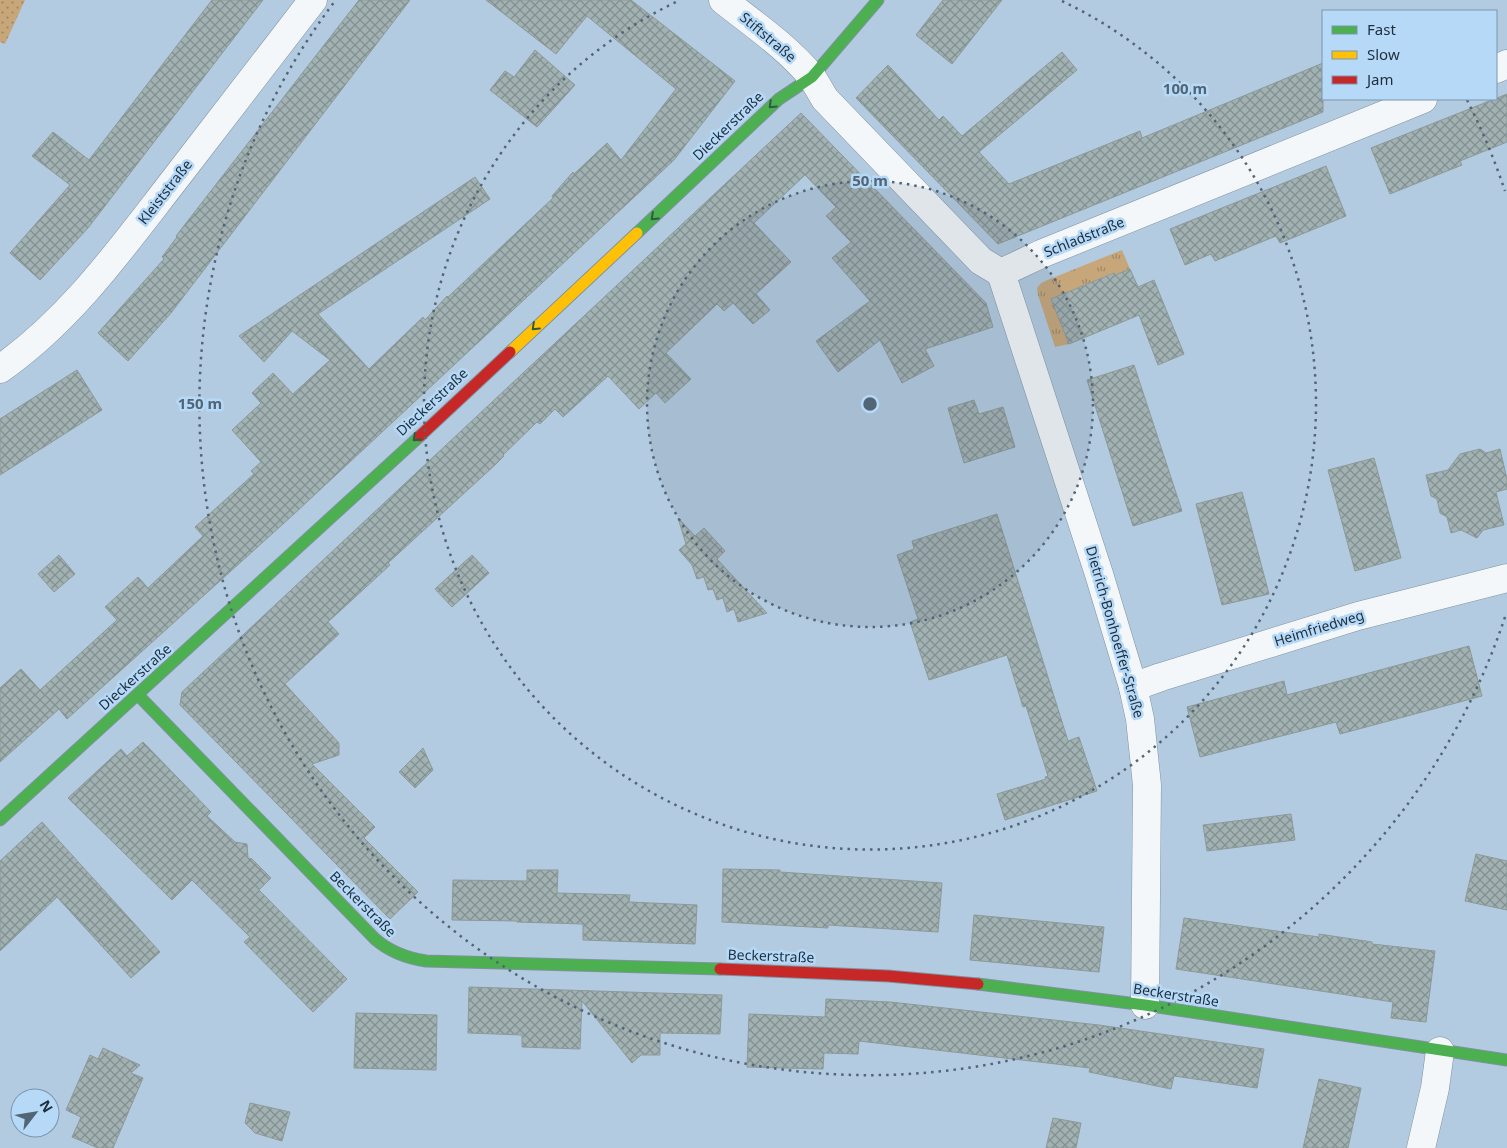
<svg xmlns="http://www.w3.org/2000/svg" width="1507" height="1148" viewBox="0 0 1507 1148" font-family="'Noto Sans',sans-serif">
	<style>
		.grass { fill: url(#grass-tufts) }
		.garden { fill: url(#garden-dots) }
		.building { fill: url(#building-cross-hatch); stroke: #8b9999 }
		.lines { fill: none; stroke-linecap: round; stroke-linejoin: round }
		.street-casing { stroke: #7f92a2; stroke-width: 29 }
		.fast-casing { stroke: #7f92a2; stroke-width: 13 }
		.slow-casing { stroke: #7f92a2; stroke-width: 13 }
		.jam-casing { stroke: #7f92a2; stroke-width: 13 }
		.street { stroke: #f4f7fa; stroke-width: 28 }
		.fast { stroke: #4caf50; stroke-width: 11 }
		.slow { stroke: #ffc107; stroke-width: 11 }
		.jam { stroke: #c62828; stroke-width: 11 }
		.oneway { stroke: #2d5b44 }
		.ring { fill: none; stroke: #526576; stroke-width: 2.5; stroke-dasharray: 2.5 5 }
		.labels { text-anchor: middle; stroke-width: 5; stroke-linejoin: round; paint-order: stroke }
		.street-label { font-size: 14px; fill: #1d2e3d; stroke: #b6d9f7 }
		.centre { fill: #526576; stroke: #b6d9f7; stroke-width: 2.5 }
		.ring-label { font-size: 15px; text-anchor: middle; font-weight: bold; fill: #526576; stroke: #b6d9f7; stroke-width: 5; stroke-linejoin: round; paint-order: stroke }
	</style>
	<defs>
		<pattern id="grass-tufts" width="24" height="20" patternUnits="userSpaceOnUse" patternTransform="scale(1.25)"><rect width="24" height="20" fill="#c7a67a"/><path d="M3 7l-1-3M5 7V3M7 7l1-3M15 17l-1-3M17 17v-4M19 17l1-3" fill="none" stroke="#a18865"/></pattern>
		<pattern id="garden-dots" width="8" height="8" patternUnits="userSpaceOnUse" patternTransform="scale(1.25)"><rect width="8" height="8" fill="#c7a67a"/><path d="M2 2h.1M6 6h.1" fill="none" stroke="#a18865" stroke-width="1.8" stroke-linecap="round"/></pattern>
		<pattern id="building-cross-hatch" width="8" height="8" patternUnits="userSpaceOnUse" patternTransform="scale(1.25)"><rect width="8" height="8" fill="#a2b1b1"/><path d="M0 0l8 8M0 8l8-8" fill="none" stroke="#839091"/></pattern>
	</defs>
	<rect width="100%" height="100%" fill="#b3cbe0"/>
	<path class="grass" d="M1122 250 1130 269 1115 275 1113 273 1051 299 1069 344 1055 347 1038 295 1037 288 1041 283 1050 279Z"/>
	<path class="garden" d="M0 0H25L5 44 0 42Z"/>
	<g class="building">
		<path d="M212 0H263L88 228 40 280 10 253 70 185 32 156 53 132 89 160Z"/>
		<path d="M359 0H410L171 313 128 361 98 333 164 259 162 257 177 237 176 236Z"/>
		<path d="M486 0H631L735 81 674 160 293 515 67 719 59 709 0 762V688L21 669 40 690 117 620 105 607 138 577 148 588 203 536 195 527 254 474 251 471 261 462 232 430 261 403 252 393 273 373 293 394 330 360 292 331 264 362 239 336 475 177 490 199 318 314 369 369 423 317 425 320 447 296 448 297 553 198 552 196 573 172 574 174 607 143 621 160 676 89 587 16 556 54Z"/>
		<path d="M943 0H1002L952 64 916 35Z"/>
		<path d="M535 50 575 85 537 127 490 90 505 71 514 77Z"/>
		<path d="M1062 52 1077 70 979 152 1009 184 1140 131 1142 138 1323 63V112L998 244 856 98 888 65 939 120 943 116 962 136Z"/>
		<path d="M1507 94V142L1460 161 1462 165 1390 194 1371 148Z"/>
		<path d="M801 113 986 303 993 327 925 349 934 366 902 383 880 340 838 372 816 341 870 301 832 258 851 242 826 216 836 207 805 175 754 223 791 262 756 294 770 310 753 324 733 303 724 311 717 304 666 353 691 379 665 403 656 393 639 409 608 376 563 417 555 409 540 424 537 422 503 455 504 456 495 465 388 563 390 565 328 622 339 634 285 684 339 743V755L312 764 375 827 364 838 418 892 390 919 180 705 182 692Z"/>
		<path d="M1326 166 1346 216 1280 243 1276 236 1215 261 1211 254 1185 265 1170 229Z"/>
		<path d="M1130 269 1138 287 1154 280 1184 354 1158 365 1139 315 1069 344 1051 299 1114 273 1115 275Z"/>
		<path d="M1134 365 1182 511 1133 526 1087 380Z"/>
		<path d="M77 370 102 410 0 475V419Z"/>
		<path d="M974 400 979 414 1003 407 1015 447 964 463 948 408Z"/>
		<path d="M1480 449 1486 453 1500 449 1507 479V489L1496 492 1504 525 1483 530 1477 538 1461 530 1451 533 1447 517 1440 513 1437 499 1431 496 1426 475 1448 470 1460 454Z"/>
		<path d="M1374 458 1401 558 1355 571 1328 470Z"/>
		<path d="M1242 492 1269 594 1222 605 1196 504Z"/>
		<path d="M997 514 1068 741 1079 737 1097 791 1005 820 997 794 1046 779 1045 777 1048 776 1026 706 1023 707 1007 655 929 680 910 622 918 619 897 555 914 549 912 541Z"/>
		<path d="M678 518 695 536 704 528 725 551 717 559 767 613 738 622 734 609 727 612 723 598 717 600 713 589 708 590 704 577 697 579 692 565 679 550 686 544Z"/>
		<path d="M59 555 75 574 54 592 38 574Z"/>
		<path d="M472 555 489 573 452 607 435 589Z"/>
		<path d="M1469 646 1482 696 1340 734 1336 722 1200 757 1187 707 1284 681 1287 695Z"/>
		<path d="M143 742 211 812 207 816 235 842 247 844 248 858 252 859 271 878 259 890 347 979 313 1012 244 942 250 937 192 880 172 900 68 798 121 749 127 756Z"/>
		<path d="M423 748 433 770 415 788 399 772Z"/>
		<path d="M1291 814 1295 840 1207 851 1203 825Z"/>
		<path d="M42 822 160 952 131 978 57 897 0 951V861Z"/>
		<path d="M1476 854 1507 861V910L1465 901Z"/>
		<path d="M723 869 780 870V872L942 883 938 932 828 925V928L722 922Z"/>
		<path d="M527 870H558L557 893 630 895 629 902 697 905 695 944 583 940V924L517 922V921L452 920 453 880 527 881Z"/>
		<path d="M974 915 1104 927 1099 972 970 960Z"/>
		<path d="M1184 918 1319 937V934L1372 942V944L1435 951 1426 1022 1391 1018 1393 1002 1176 969Z"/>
		<path d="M469 987 722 995 720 1034 660 1033V1055H641L632 1063 582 1001 580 1049 522 1047V1035L468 1033Z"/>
		<path d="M826 999 890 1002 1099 1025 1264 1049 1257 1088 1174 1076 1171 1089 1089 1072 1090 1068 859 1041 858 1054 824 1053 823 1069 747 1067 749 1014 825 1017Z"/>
		<path d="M356 1013 437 1015 436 1070 354 1068Z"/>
		<path d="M103 1048 140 1065 131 1073 143 1078 113 1148H98L72 1137 81 1117 66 1110 90 1055 98 1059Z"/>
		<path d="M1319 1079 1361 1088 1348 1148H1303Z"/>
		<path d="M250 1103 290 1112 282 1141 255 1133 245 1123Z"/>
		<path d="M1053 1118 1081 1123 1076 1148H1046Z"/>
	</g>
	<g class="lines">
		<g class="street-casing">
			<g id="street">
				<path d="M723 0C753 24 786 46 811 76 816 83 820 91 825 99L981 261 1001 273"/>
				<path d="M1496 69 1507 64"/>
				<path d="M1001 273 1099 574 1133 687 1140 719 1147 785 1145 1005"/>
				<path d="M1001 273 1041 254 1423 99"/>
				<path d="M0 369C70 320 120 250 172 183 219 122 266 61 313 0"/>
				<path d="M1133 687 1161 677 1358 616 1507 578"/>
				<path d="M1421 1148 1435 1088 1440 1051"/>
			</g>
		</g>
		<g class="fast-casing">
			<g id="fast">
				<path d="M637 233 779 99 812 77 878 0"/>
				<path d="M138 695 375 939C390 952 406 958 426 961L720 969"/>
				<path d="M0 820 420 436"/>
				<path d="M978 984 1145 1005 1507 1060"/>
			</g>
		</g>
		<g class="slow-casing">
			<path id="slow" d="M510 352 637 233"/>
		</g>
		<g class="jam-casing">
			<g id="jam">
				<path d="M420 436 510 352"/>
				<path d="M720 969 888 976 978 984"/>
			</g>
		</g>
		<use href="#street" class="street"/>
		<use href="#fast" class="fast"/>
		<use href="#slow" class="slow"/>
		<use href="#jam" class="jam"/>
	</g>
	<defs><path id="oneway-chevron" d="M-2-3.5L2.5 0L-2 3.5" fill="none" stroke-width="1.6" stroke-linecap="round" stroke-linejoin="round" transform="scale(1.25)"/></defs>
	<g class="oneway">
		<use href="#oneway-chevron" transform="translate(772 105) rotate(136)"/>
		<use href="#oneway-chevron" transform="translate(654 217) rotate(137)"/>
		<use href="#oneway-chevron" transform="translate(535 327) rotate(137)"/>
		<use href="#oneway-chevron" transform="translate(416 438) rotate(137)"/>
	</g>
	<circle cx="870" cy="404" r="223" fill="#526576" fill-opacity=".12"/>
	<g class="ring">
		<circle cx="870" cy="404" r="223"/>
		<path d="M1062 1A446 446 0 1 1 678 1"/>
		<path d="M1505 617A670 670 0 1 1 335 1M1467 100A670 670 0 0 1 1505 191"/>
	</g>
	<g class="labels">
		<g class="street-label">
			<text transform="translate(768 37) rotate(40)" y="5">Stiftstraße</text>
			<text transform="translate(728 126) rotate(-44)" y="5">Dieckerstraße</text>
			<text transform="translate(165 192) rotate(-52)" y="5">Kleiststraße</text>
			<text transform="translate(1084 237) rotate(-22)" y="5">Schladstraße</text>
			<text transform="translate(432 402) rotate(-43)" y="5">Dieckerstraße</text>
			<text transform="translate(1319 628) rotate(-17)" y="5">Heimfriedweg</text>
			<text transform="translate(1115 632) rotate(74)" y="5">Dietrich-Bonhoeffer-Straße</text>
			<text transform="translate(135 677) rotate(-42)" y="5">Dieckerstraße</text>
			<text transform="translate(363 904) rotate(45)" y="5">Beckerstraße</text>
			<text transform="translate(771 956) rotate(2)" y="5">Beckerstraße</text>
			<text transform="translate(1176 995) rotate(9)" y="5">Beckerstraße</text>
		</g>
	</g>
	<circle cx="870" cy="404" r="8" class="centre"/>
	<g class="ring-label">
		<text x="1185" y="94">100 m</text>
		<text x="870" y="186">50 m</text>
		<text x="200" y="409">150 m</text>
	</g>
	<rect x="1322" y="10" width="175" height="90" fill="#b6d9f7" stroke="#7995ad"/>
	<rect x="1332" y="26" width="25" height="8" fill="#4caf50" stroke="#7995ad"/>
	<text x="1367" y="35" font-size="15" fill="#1d2e3d">Fast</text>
	<rect x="1332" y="51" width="25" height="8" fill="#ffc107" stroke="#7995ad"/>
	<text x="1367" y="60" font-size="15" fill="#1d2e3d">Slow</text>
	<rect x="1332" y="76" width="25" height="8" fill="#c62828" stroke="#7995ad"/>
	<text x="1367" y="85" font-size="15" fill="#1d2e3d">Jam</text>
	<g transform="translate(35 1113) rotate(59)"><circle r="24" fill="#b6d9f7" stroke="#7995ad"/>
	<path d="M0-4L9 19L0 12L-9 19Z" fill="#526576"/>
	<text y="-8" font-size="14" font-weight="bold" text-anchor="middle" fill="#1d2e3d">N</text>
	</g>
</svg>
